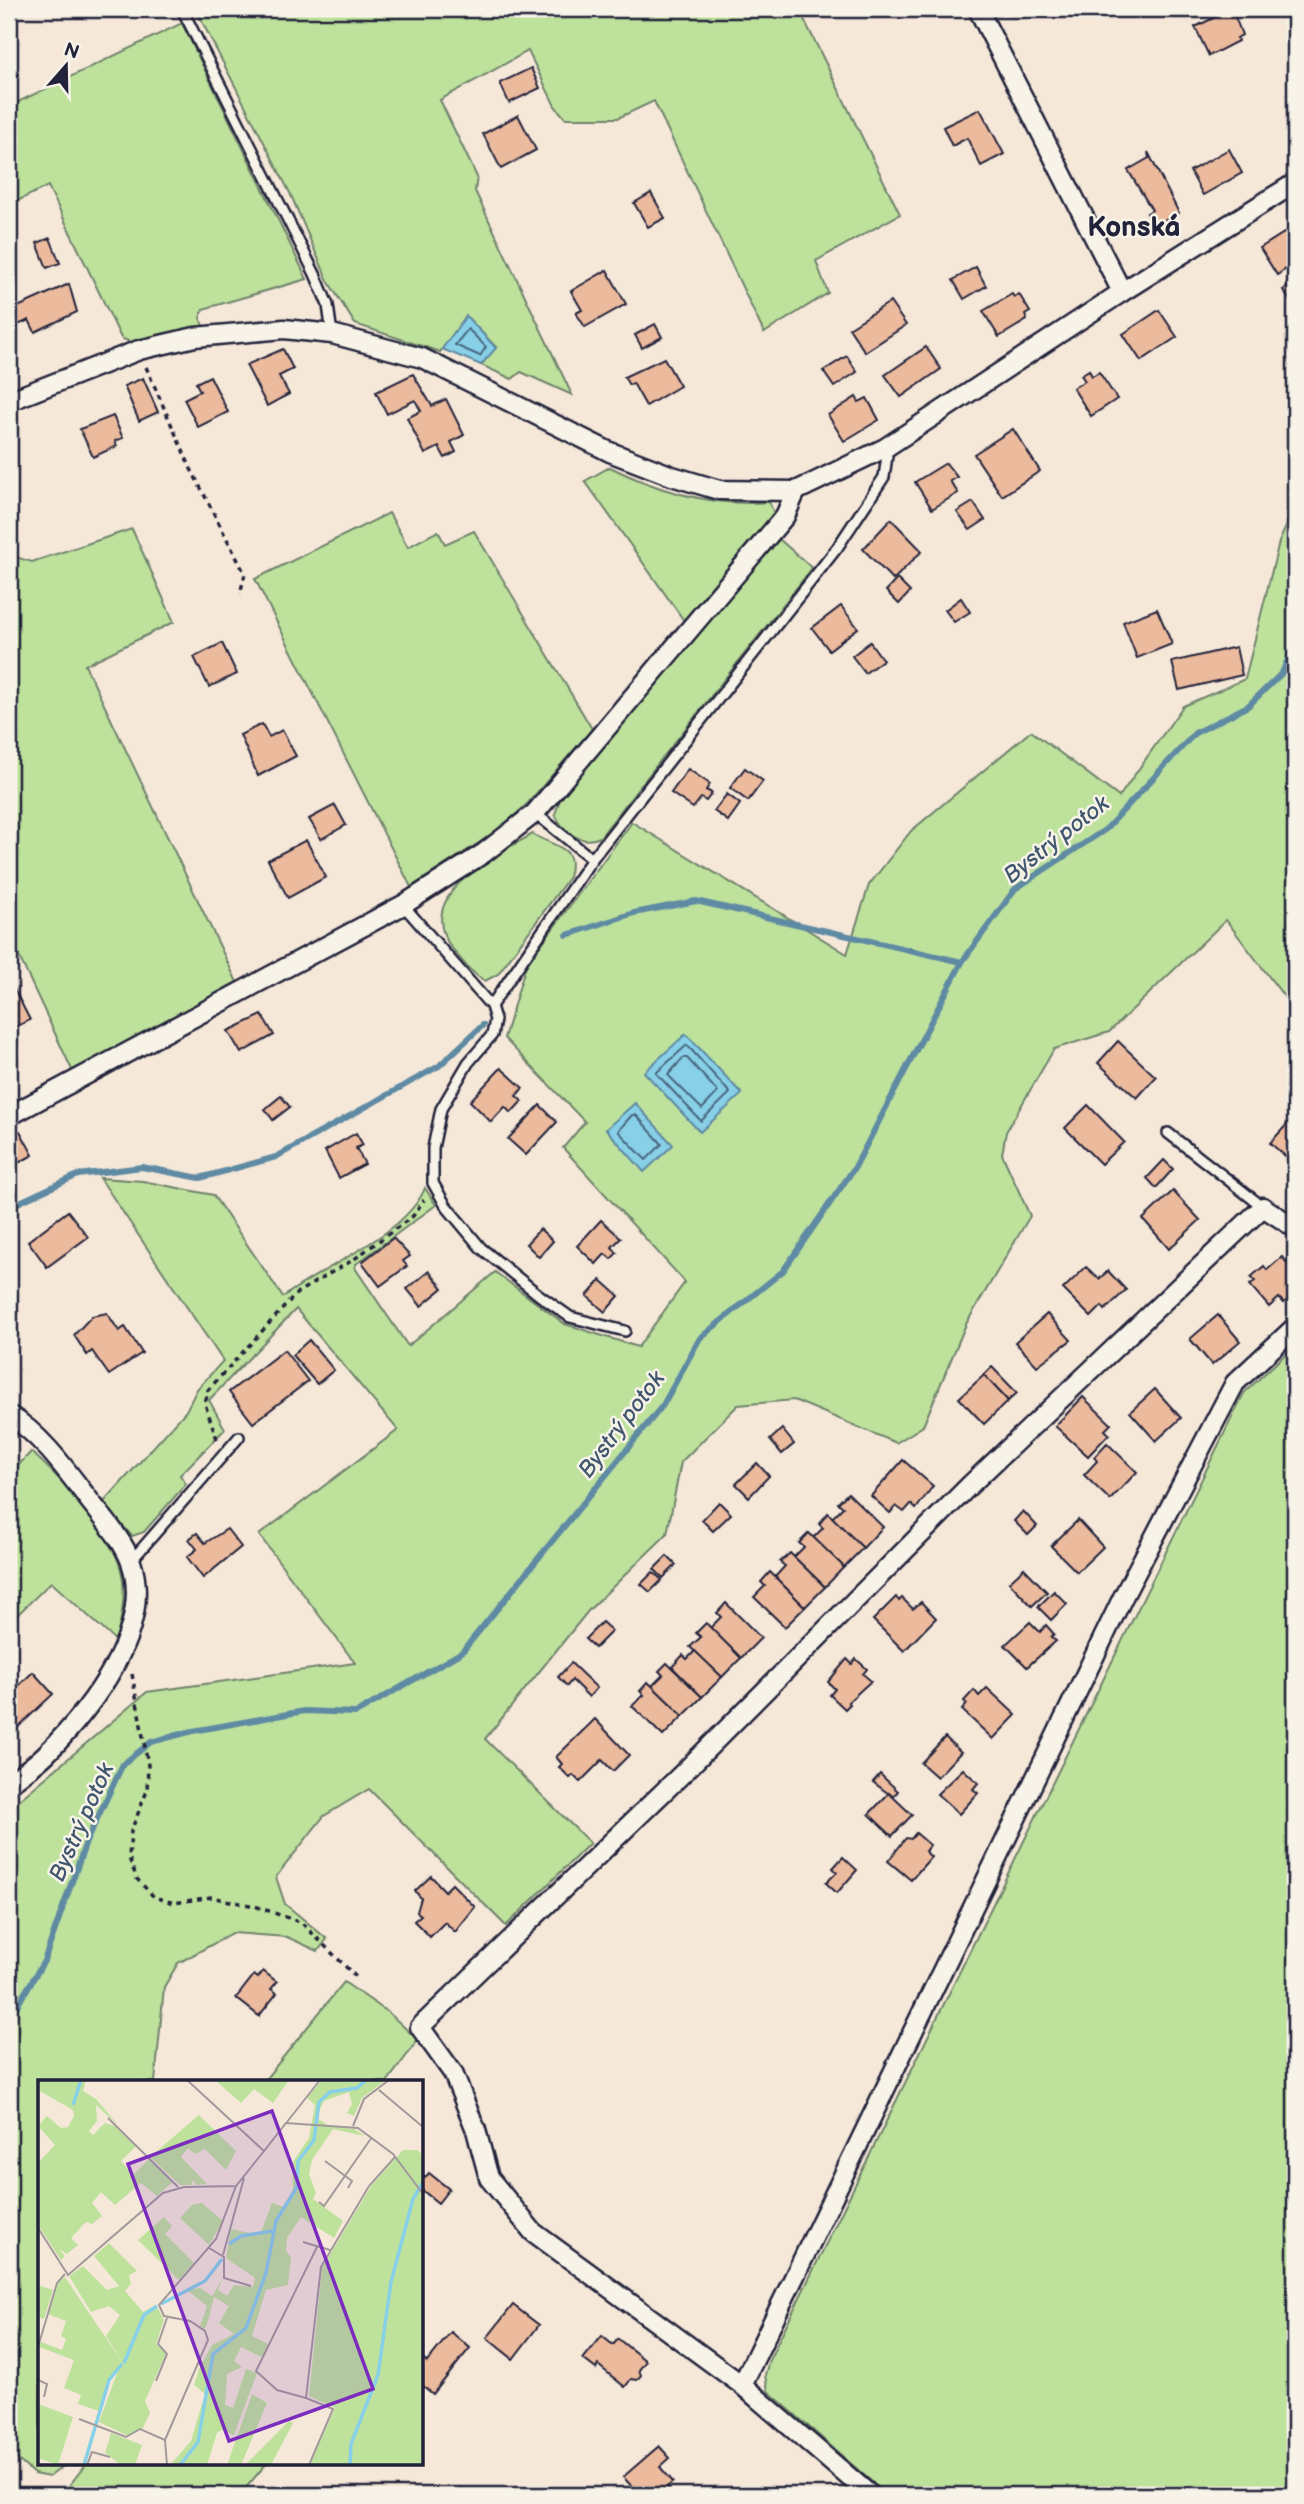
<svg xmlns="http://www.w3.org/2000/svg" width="1304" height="2504" viewBox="0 0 1304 2504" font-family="'Balsamiq Sans',sans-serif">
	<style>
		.green { fill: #bee29c; stroke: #70826c; stroke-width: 2 }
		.water { fill: #87d0e8; stroke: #5f8aa3; stroke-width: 2 }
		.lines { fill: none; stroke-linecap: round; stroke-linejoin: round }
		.shore { stroke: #4a6880; stroke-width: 2 }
		.stream { stroke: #5f8aa3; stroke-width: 6 }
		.building { fill: #ecba9d; stroke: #22223b; stroke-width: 2 }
		.lane-casing { stroke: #22223b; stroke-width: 14 }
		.street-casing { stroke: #22223b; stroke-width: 23 }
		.path { stroke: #22223b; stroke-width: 3.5; stroke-dasharray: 5 5; stroke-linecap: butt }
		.lane { stroke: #f7f3e8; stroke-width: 9 }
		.street { stroke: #f7f3e8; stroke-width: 18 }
		.labels { text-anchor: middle; stroke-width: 5; stroke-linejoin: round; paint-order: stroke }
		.water-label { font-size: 23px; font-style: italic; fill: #40566f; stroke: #f7f3e8 }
		.district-label { font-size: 28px; font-weight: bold; fill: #22223b; stroke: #f7f3e8 }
		.inset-river { fill: none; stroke: #87d0e8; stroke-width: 3.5 }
		.inset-road { fill: none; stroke: #a1999a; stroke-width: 2 }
		.view { fill: #7b2cbf; fill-opacity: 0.15; stroke: #7b2cbf; stroke-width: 3.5 }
		.inset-edge { fill: none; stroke: #22223b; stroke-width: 3.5 }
	</style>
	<rect width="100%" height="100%" fill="#f5e8d9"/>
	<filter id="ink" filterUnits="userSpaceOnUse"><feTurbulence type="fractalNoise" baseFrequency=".0143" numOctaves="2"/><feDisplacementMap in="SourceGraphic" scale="14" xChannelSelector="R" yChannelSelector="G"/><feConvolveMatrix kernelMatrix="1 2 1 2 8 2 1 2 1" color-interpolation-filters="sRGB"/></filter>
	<g filter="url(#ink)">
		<g class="green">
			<path d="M212 9H799L900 214 816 261 828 293 764 333 654 101 618 118H565L555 106 528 51 440 100 477 177 475 191 572 395 521 372 512 379 481 365 496 347 466 316 440 352 355 324 328 281 290 193 197 12Z"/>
			<path d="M182 23 307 279 203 309 200 318 204 328 134 344 121 338 48 186 9 205V99L12 105Z"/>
			<path d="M610 467C660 492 712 507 769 502L774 513 685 622 585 481Z"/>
			<path d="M1295 507V1011L1226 920 1109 1032 1054 1049 1006 1132 1002 1154 1030 1216 966 1324 923 1426 896 1443 794 1400 738 1405 681 1462 667 1534 588 1611 485 1739 590 1843 506 1926 369 1789 324 1816 276 1877 285 1904 327 1939 318 1951 287 1937 233 1933 178 1963 164 1987 155 2082H40V2464H66L49 2477 34 2474 9 2452V1805L18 1801 147 1692 355 1663 259 1535 398 1430 296 1309 209 1400 225 1429 180 1475 186 1484 144 1532 132 1536 103 1503 186 1411 197 1389 223 1361 100 1178 143 1181 213 1195 283 1297C323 1266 406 1235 425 1188L436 1205 356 1264 355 1268 408 1346 495 1272 565 1324 638 1347 685 1282 563 1148 585 1122 504 1038 526 965 632 822 847 954 869 885 911 831 1031 731 1119 797 1183 706 1245 679 1279 542Z"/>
			<path d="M389 513 408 547 438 531 445 544 474 531 592 729 528 803 500 829 411 887 255 579Z"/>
			<path d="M132 529 174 622 85 665 237 982 73 1072 9 935V555L32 562Z"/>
			<path d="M779 539 812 568 600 837C581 846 562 831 555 814L562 794Z"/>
			<path d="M533 834C554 848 578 844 569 877L498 974 485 981C471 973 464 963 454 951 409 897 493 856 533 834Z"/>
			<path d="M1295 1345V2495H887L768 2391 765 2375 769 2360 1244 1393Z"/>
			<path d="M31 1452C52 1470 69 1489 87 1511 125 1559 131 1581 116 1641L51 1582 9 1623V1475Z"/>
			<path d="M344 1982 389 2013 418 2040 387 2082H263Z"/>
			<path d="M86 2464H266L240 2495H62Z"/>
		</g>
		<g class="water">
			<path d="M466 316 496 348 481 365 442 349Z"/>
			<path d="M686 1034 742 1094 700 1132 644 1072Z"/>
			<path d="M635 1103 673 1145 644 1172 606 1129Z"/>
		</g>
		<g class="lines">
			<g class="shore">
				<path d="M468 329 486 347 480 356 455 345Z"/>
				<path d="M687 1045 730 1093 701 1121 656 1073Z"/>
				<path d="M683 1058H687L718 1092 702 1109 668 1075Z"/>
				<path d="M632 1115H636L662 1144 646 1160 618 1131Z"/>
			</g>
			<g class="stream">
				<path d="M567 935 634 913 696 901 962 962"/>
				<path d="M9 1207 78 1175 142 1167 200 1178 276 1157 439 1066 483 1025"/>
				<path d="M9 2019 44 1961 86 1842 123 1764 151 1742 193 1731 304 1711 356 1713 462 1652 663 1405 700 1338 783 1271 855 1167 962 962 1015 889 1106 829 1195 733 1248 706 1282 673 1295 643"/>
			</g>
		</g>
		<g class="building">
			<path d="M1029 9H1046L1033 16Z"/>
			<path d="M1232 9 1242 35 1237 38 1238 41 1209 56 1195 27Z"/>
			<path d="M531 68 540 88 509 103 500 83Z"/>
			<path d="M980 109 1004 154 981 166 967 138 952 146 943 127Z"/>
			<path d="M518 115 536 150 501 169 483 134Z"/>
			<path d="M1229 149 1242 173 1203 195 1190 171Z"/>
			<path d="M1148 152 1179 213 1154 226 1147 213 1152 210 1128 170 1149 158Z"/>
			<path d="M651 193 665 218 648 227 634 203Z"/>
			<path d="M1295 226V263L1277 275 1260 248Z"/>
			<path d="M50 238 60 263 47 268 37 243Z"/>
			<path d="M976 267 986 286 964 299 953 280Z"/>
			<path d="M607 270 626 304 585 327 576 313 582 310 571 291Z"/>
			<path d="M1295 282V306L1294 307 1283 290Z"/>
			<path d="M69 284 77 312 35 332 29 320 18 325 11 310Z"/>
			<path d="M1012 294 1014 297 1019 294 1030 312 1025 315 1027 320 999 337 983 311Z"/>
			<path d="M890 302 906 325 865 352 849 328Z"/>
			<path d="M1159 310 1177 337 1141 361 1123 334Z"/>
			<path d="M655 324 662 337 642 348 635 335Z"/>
			<path d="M926 347 941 369 901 397 885 375Z"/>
			<path d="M283 349 293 369 279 376 289 394 267 406 246 365Z"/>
			<path d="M847 356 857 372 834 387 823 371Z"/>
			<path d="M664 358 680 386 646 406 633 383 629 385 624 377Z"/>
			<path d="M1089 370 1092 376 1099 372 1117 399 1091 416 1073 388 1085 381 1081 375Z"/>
			<path d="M413 374 432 406 446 399 464 435 451 442 456 452 445 458 439 447 425 454 407 418 421 411 415 400 387 414 376 392Z"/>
			<path d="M210 376 228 412 198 427 184 399 200 391 196 383Z"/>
			<path d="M143 378 158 412 139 421 124 386Z"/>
			<path d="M856 397 859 402 867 398 879 420 844 441 828 415Z"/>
			<path d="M113 416 123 438 115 441 117 446 93 457 80 429Z"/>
			<path d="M1013 429 1040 471 1002 496 974 454Z"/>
			<path d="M946 463 957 477 950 481 958 493 932 509 915 482Z"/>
			<path d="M973 502 985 520 970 530 957 512Z"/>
			<path d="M891 519 922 551 893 580 863 549Z"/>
			<path d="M897 579 910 592 899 604 886 591Z"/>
			<path d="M961 598 970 612 954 622 945 610Z"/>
			<path d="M841 606 858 628 829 650 812 628Z"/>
			<path d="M1157 609 1172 644 1137 658 1123 622Z"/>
			<path d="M870 642 883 660 865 673 852 656Z"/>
			<path d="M222 643 237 674 209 687 194 657Z"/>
			<path d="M1236 647 1242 675 1179 690 1172 662Z"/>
			<path d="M262 724 269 737 282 730 296 756 258 776 240 735Z"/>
			<path d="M745 768 763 781 748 801 730 788Z"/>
			<path d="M688 769 710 784 706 790 712 793 706 801 701 798 693 808 671 793Z"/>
			<path d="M727 794 740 804 728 821 714 811Z"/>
			<path d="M335 805 346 825 321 839 309 819Z"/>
			<path d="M306 840 326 877 288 898 268 860Z"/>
			<path d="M11 983 30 1020 9 1030V984Z"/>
			<path d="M262 1015 274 1035 241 1053 228 1031Z"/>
			<path d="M1118 1041 1156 1077 1137 1098 1098 1063Z"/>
			<path d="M501 1068 523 1088 516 1096 522 1101 511 1113 505 1107 491 1122 470 1101Z"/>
			<path d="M281 1096 290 1107 273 1120 265 1109Z"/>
			<path d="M540 1105 557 1122 526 1155 508 1139Z"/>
			<path d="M1088 1105 1124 1142 1101 1164 1065 1128Z"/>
			<path d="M1290 1121 1295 1127V1158L1292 1162 1270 1143Z"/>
			<path d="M20 1131 33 1155 9 1168V1137Z"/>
			<path d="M356 1133 363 1145 356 1148 365 1164 339 1178 325 1151Z"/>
			<path d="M1164 1160 1173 1169 1156 1188 1147 1178Z"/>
			<path d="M1173 1191 1200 1220 1169 1249 1143 1219Z"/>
			<path d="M68 1211 88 1237 47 1267 28 1241Z"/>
			<path d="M601 1220 621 1238 612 1247 617 1253 611 1259 605 1254 596 1264 577 1246Z"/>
			<path d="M540 1229 553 1241 539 1257 526 1244Z"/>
			<path d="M393 1238 410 1256 403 1261 407 1266 380 1286 362 1262Z"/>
			<path d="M1282 1257 1295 1272V1293L1284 1303 1279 1298 1269 1307 1250 1285 1255 1281 1251 1277 1264 1266 1267 1270Z"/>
			<path d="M1086 1267 1099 1279 1108 1271 1126 1290 1105 1310 1102 1306 1091 1317 1063 1289Z"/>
			<path d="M429 1271 443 1288 421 1306 407 1289Z"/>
			<path d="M601 1280 619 1296 605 1312 587 1296Z"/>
			<path d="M107 1313 119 1331 125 1327 142 1353 109 1375 92 1351 87 1355 74 1335 92 1316Z"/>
			<path d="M1047 1314 1071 1340 1037 1366 1015 1342Z"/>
			<path d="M1218 1315 1240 1341 1212 1365 1190 1339Z"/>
			<path d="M309 1340 334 1370 317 1384 292 1355Z"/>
			<path d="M284 1350 308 1381 253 1423 229 1392Z"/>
			<path d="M992 1367 1017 1393 1008 1401 984 1375Z"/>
			<path d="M984 1375 1008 1401 984 1424 959 1398Z"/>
			<path d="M1155 1389 1181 1418 1156 1441 1130 1412Z"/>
			<path d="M1083 1397 1111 1424 1105 1430 1109 1434 1088 1456 1055 1426Z"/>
			<path d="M782 1429 794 1444 782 1454 770 1440Z"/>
			<path d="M1107 1443 1137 1472 1110 1500 1084 1475 1097 1461 1094 1457Z"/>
			<path d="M903 1460 933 1486 916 1509 911 1504 904 1512 896 1506 890 1513 871 1496Z"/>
			<path d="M757 1463 769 1476 749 1497 736 1484Z"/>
			<path d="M848 1493 883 1527 863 1548 832 1518 843 1507 838 1503Z"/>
			<path d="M719 1502 731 1514 713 1531 702 1520Z"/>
			<path d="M1023 1511 1037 1526 1028 1535 1014 1521Z"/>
			<path d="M828 1513 863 1548 844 1567 813 1538 823 1528 819 1524Z"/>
			<path d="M1078 1520 1103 1547 1077 1572 1051 1546Z"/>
			<path d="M227 1529 241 1547 203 1578 187 1557 197 1549 189 1539 197 1533 205 1543Z"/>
			<path d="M809 1533 844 1567 825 1587 794 1557 804 1547 799 1543Z"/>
			<path d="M790 1553 825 1587 805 1607 775 1577 785 1566 780 1562Z"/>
			<path d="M667 1556 676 1565 663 1578 654 1569Z"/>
			<path d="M1024 1568 1047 1592 1032 1606 1009 1582Z"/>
			<path d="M653 1572 662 1580 650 1592 641 1584Z"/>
			<path d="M770 1572 805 1607 785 1627 754 1597 765 1586 761 1582Z"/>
			<path d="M1054 1591 1067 1604 1051 1620 1038 1607Z"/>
			<path d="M896 1597 899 1601 902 1598 913 1609 921 1602 936 1618 904 1651 873 1620Z"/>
			<path d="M726 1603 761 1638 741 1658 710 1628 721 1617 717 1613Z"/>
			<path d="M602 1622 612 1631 595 1648 585 1639Z"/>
			<path d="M1030 1622 1040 1632 1046 1625 1054 1634 1051 1637 1056 1641 1027 1667 1005 1645Z"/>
			<path d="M706 1623 741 1658 722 1677 690 1647 701 1637 696 1633Z"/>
			<path d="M695 1651 722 1677 702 1697 672 1667 683 1655 687 1659Z"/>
			<path d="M847 1659 852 1664 856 1659 867 1669 863 1674 871 1681 848 1702 850 1704 845 1709 830 1695 835 1689 828 1682Z"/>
			<path d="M571 1663 597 1688 589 1697 572 1680 567 1686 558 1677Z"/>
			<path d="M667 1663 702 1697 683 1716 652 1686 663 1675 659 1671Z"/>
			<path d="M33 1672 53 1694 12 1733 9 1729V1695Z"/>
			<path d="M648 1682 683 1716 663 1736 632 1706 644 1695 640 1691Z"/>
			<path d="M987 1688 1016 1715 993 1739 962 1710 967 1704 964 1701 974 1690 979 1696Z"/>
			<path d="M595 1719 629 1755 613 1771 602 1760 580 1782 573 1775 570 1778 559 1767 562 1764 556 1757Z"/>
			<path d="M945 1737 961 1752 937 1777 921 1763Z"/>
			<path d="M963 1769 978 1783 973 1789 978 1793 959 1814 937 1794Z"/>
			<path d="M880 1774 898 1791 893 1797 873 1782Z"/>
			<path d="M889 1793 912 1815 892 1836 869 1814Z"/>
			<path d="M916 1833 930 1845 925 1851 931 1857 911 1880 888 1861 906 1838 911 1839Z"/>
			<path d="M843 1857 857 1870 837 1893 826 1883 837 1872 833 1868Z"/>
			<path d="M431 1876 445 1891 452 1884 475 1907 455 1932 445 1922 430 1937 414 1921 421 1915 417 1912 421 1898 415 1891Z"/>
			<path d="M263 1971 277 1982 271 1989 277 1993 259 2016 236 1998 254 1975 258 1978Z"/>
			<path d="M429 2173 449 2189 438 2203 422 2190V2175L425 2178Z"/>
			<path d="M513 2305 539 2325 513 2359 487 2338Z"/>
			<path d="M451 2332 470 2348 433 2394 422 2385V2358L427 2362Z"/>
			<path d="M602 2336 613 2345 618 2339 646 2361 639 2370 641 2375 637 2380 631 2379 625 2387 598 2365 596 2369 583 2359Z"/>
			<path d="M659 2446 670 2458 660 2467 673 2482 667 2487 674 2495H640L623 2477Z"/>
		</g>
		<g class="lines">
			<g class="lane-casing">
				<g id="lane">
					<path d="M182 9 315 274 328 305 332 334"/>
					<path d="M535 813 592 859"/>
					<path d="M403 905 491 1006 495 1020 492 1035 468 1063 441 1109 433 1148V1183L446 1206 481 1248 539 1295 570 1317 625 1331"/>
					<path d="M491 1006 592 859 837 548 884 477 887 456 885 448"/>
					<path d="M1168 1133 1263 1207"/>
					<path d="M131 1561 239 1437"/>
				</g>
			</g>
			<g class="street-casing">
				<g id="street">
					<path d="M978 9 1122 292 1295 183"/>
					<path d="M9 401 139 350 195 337 284 329 332 334 422 358 610 452 672 476 719 490 796 491 885 448 1122 292"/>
					<path d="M9 1116 403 905 484 853 535 813 785 516 796 491"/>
					<path d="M9 1415C40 1434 64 1467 86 1496 101 1516 122 1538 131 1562 154 1629 91 1709 46 1754 35 1765 21 1774 9 1784"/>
					<path d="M742 2385 533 2232 489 2178 476 2130 453 2073 420 2027 682 1774 969 1486 1263 1207 1295 1228"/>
					<path d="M870 2495 742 2385 1123 1597 1235 1383 1295 1327"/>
				</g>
			</g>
			<g class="path">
				<path d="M146 367 191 469 245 574 240 594"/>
				<path d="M217 1439 205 1404 208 1390 298 1292 353 1260 413 1216 424 1200"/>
				<path d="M132 1674 148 1765 147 1791 131 1831 129 1858 137 1879 154 1897 174 1903 211 1897 255 1906 302 1923 356 1977"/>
			</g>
			<use href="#lane" class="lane"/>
			<use href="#street" class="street"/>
		</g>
	</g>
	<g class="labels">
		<g class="water-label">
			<text transform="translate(1056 839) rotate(-38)" y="8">Bystrý potok</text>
			<text transform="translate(621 1424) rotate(-53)" y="8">Bystrý potok</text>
			<text transform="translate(81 1822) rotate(-66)" y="8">Bystrý potok</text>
		</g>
		<g class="district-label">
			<text x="1134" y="236">Konská</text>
		</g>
	</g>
	<g transform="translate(38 2080)">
		<rect width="385" height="385" fill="#f5e8d9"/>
		<path d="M0 0H48L45 11 58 19 80 45 58 25 59 41 51 51 55 55 67 43 77 46 98 66 83 81 95 95 111 79 135 102 119 116 103 103 77 125 63 112 54 123 64 136 54 144 48 142 33 158 40 165 29 174 21 169 27 176 23 180 0 145V83L17 65 0 46 9 36 23 48 30 47 36 36 35 30 0 10ZM177 0H251L235 23 216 9 203 23ZM284 0H348L324 18 316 36 309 33 314 24 311 12 286 21 280 33V39L291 46 316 49 327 56 295 49 274 80 271 94 278 113 275 119 305 141 296 158 263 137 249 158 248 171 253 177 250 205 228 210 214 256 230 264 224 277 203 267 196 281 204 287 189 294 187 325 195 328 208 289 219 293 196 355 183 350 179 353 169 385H132L153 361 167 314 156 305 161 289 174 265 196 254 181 243 191 226 176 217 170 241 167 249 162 246 169 226 149 210 162 208 174 216 185 198 180 210 189 216 196 205 215 207 217 198 188 178 193 149 222 155 234 123 246 127 255 109 254 83 271 58 277 25 269 18ZM161 35 198 71 188 90 167 69 157 74 150 68 143 77 169 104 158 105 155 100 153 105H142L112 77ZM365 70H379L385 75V385H272L297 328 271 316 284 188 333 106ZM164 123 185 141 171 165 142 138 154 125ZM126 137 134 146 127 154 156 183 141 200 100 160ZM71 163 99 191 91 195 93 204 87 211 105 232 118 225 126 240 118 264 128 274 107 321 112 333 105 348 90 356 61 342 81 288 73 295 61 331 40 324 43 315 26 308 36 280 1 267 3 262 24 270 28 259 23 256 28 241 10 234 20 202 27 197 84 282 68 256 82 235 71 226 53 232 31 196 45 186 69 210 81 206 56 176ZM0 205 15 210 6 239 0 237ZM214 314 229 323 203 385H189ZM0 324 35 337 20 385 0 378ZM251 341 255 343 233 385H207ZM73 353 104 365 97 385H83L67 373Z" fill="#bee29c"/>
		<path class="inset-river" d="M35 25 43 0M191 164 203 156 235 151M123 224 167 201 184 179M86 283 106 235 119 226M46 385 71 300 84 284M142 385 160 362 175 274 208 248 228 193 238 141 259 107 260 81 276 60 281 22 292 12 319 8 328 0M312 385 313 364 340 295 353 202 375 119 385 102"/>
		<path class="inset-road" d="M149 0 226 71 248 43 320 48 355 74 385 114M341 10 385 47M70 38 140 107M249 42 282 0M315 46 326 19 351 0M287 81 314 101 310 108M281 122 286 126 334 57M0 148 30 195 125 113 146 107 198 106 226 71M265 162 292 170M171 168 186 177V198L213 206M185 175 206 98M0 267 19 203 27 194M0 300 9 304 6 317M118 301 129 274 120 264 129 238M268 318 239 310 218 291 279 167M41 339 88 357 102 349 127 360M49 385 54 372 72 377M129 385 127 360 170 260 167 251 152 241 126 236 121 225 178 159 198 106M271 385 295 329 268 318 283 187 331 106 357 77"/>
		<path class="view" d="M234 31 335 309 191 361 90 84Z"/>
		<rect width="385" height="385" class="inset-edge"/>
	</g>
	<rect width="1304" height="2504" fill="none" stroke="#f7f3e8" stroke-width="35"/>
	<rect x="18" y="18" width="1269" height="2469" fill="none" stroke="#22223b" stroke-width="2.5" filter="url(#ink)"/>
	<g transform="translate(66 66) rotate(20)" stroke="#f7f3e8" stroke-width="5" paint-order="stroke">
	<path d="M0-5L12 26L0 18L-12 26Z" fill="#22223b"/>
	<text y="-10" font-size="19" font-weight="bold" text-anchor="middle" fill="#22223b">N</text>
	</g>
</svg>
